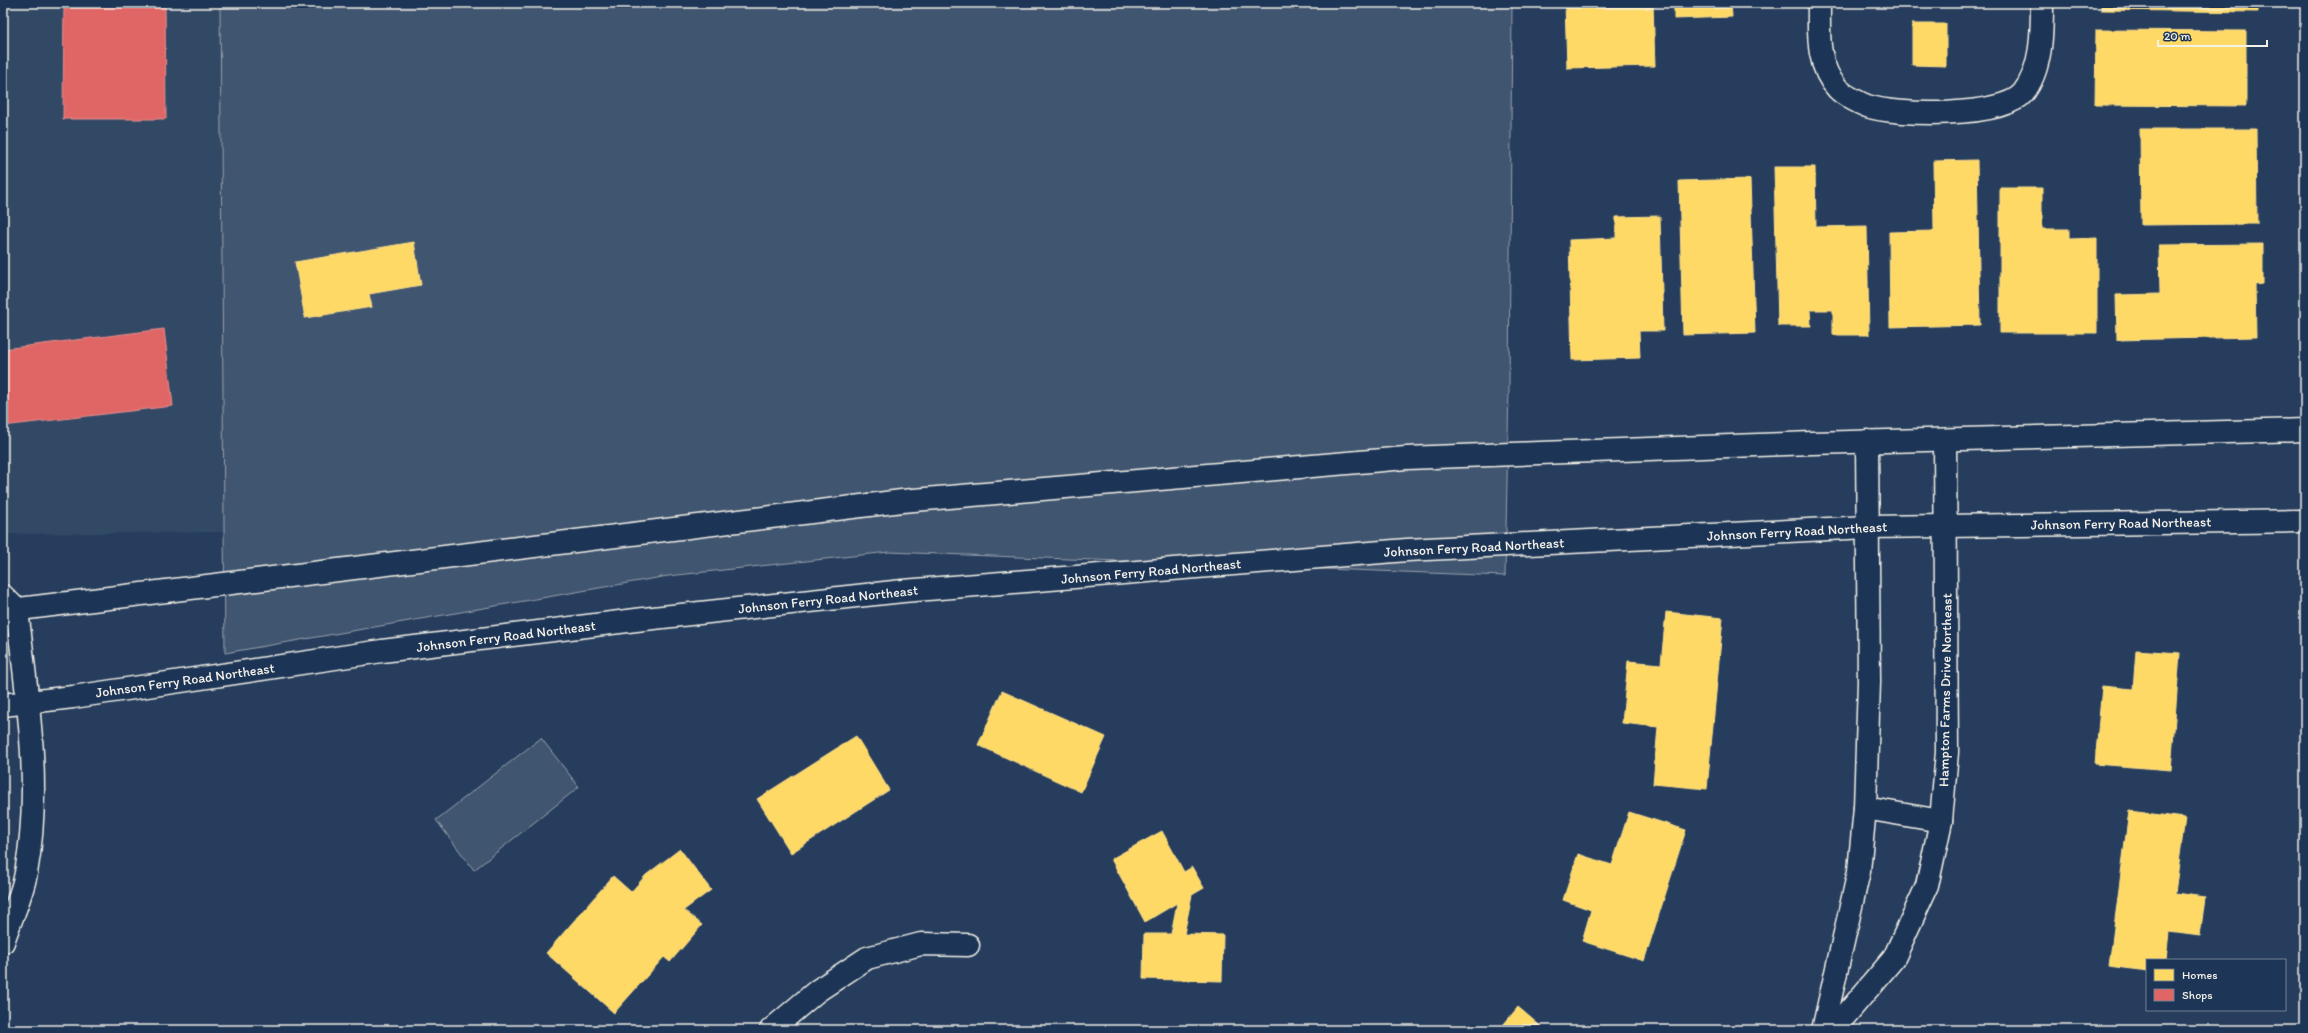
<svg xmlns="http://www.w3.org/2000/svg" width="2308" height="1033" viewBox="0 0 2308 1033" font-family="Itim,sans-serif">
	<style>
		.built { fill: #334966 }
		.green { fill: #40546f; stroke: #9aa2ac }
		.homes { fill: #ffd966; stroke: #fce08d }
		.shops { fill: #e06666; stroke: #e6908d }
		.lines { fill: none; stroke-linecap: round; stroke-linejoin: round }
		.minor-casing { stroke: #f4f1e8; stroke-width: 25 }
		.major-casing { stroke: #f4f1e8; stroke-width: 25 }
		.minor { stroke: #1d3557; stroke-width: 22 }
		.major { stroke: #1d3557; stroke-width: 22 }
		.labels { text-anchor: middle; stroke-width: 4; stroke-linejoin: round; paint-order: stroke }
		.street-label { font-size: 14px; fill: #f4f1e8; stroke: #1d3557 }
	</style>
	<rect width="100%" height="100%" fill="#263d5d"/>
	<filter id="ink" filterUnits="userSpaceOnUse"><feTurbulence type="fractalNoise" baseFrequency=".025" numOctaves="2"/><feDisplacementMap in="SourceGraphic" scale="8" xChannelSelector="R" yChannelSelector="G"/><feConvolveMatrix kernelMatrix="1 2 1 2 8 2 1 2 1" color-interpolation-filters="sRGB"/></filter>
	<g filter="url(#ink)">
		<path class="built" d="M3 3H220L225 532 3 534Z"/>
		<g class="green">
			<path d="M220 3H1512L1509 387 1505 576 889 552 668 576 225 653Z"/>
			<path d="M541 738 579 787 474 870 436 820Z"/>
		</g>
		<g class="homes">
			<path d="M1565 3H1653L1655 66 1567 68Z"/>
			<path d="M1674 3H1731L1732 17 1674 19Z"/>
			<path d="M2101 3H2258V12L2101 10Z"/>
			<path d="M1912 24H1946V66L1912 65Z"/>
			<path d="M2096 30 2246 31V106L2095 105Z"/>
			<path d="M2140 129H2256L2257 224 2141 225Z"/>
			<path d="M1977 160 1980 325 1890 327 1889 232 1934 231 1933 161Z"/>
			<path d="M1774 167H1815L1816 227 1867 226 1869 335H1833V310H1810L1811 326H1778Z"/>
			<path d="M1750 179 1755 333 1683 335 1679 181Z"/>
			<path d="M2000 188H2042V229H2069V239L2097 238V333H2000Z"/>
			<path d="M1660 216 1663 331H1639L1640 358 1572 360 1569 240 1616 238V217Z"/>
			<path d="M414 242 421 285 369 294 372 307 305 318 295 262Z"/>
			<path d="M2263 244V284L2255 285 2256 337 2117 340 2116 295 2160 294 2159 245Z"/>
			<path d="M1666 612 1723 618 1707 789 1653 784 1658 727 1622 723 1628 661 1661 664Z"/>
			<path d="M2136 650 2180 653 2171 770 2095 764 2102 686 2133 689Z"/>
			<path d="M1002 691 1106 737 1081 792 978 745Z"/>
			<path d="M856 736 889 790 791 853 757 799Z"/>
			<path d="M2129 811 2185 818 2175 893 2205 897 2200 936 2169 932 2166 960H2147V971L2109 966Z"/>
			<path d="M1629 812 1686 830 1644 961 1582 941 1591 910 1563 900 1578 854 1612 865Z"/>
			<path d="M1162 831 1184 872 1192 867 1204 888 1192 895 1184 934 1223 935 1222 981 1143 979 1144 934H1171L1177 903 1145 922 1111 859Z"/>
			<path d="M680 849 711 890 684 910 702 925 670 962 664 957 614 1013 546 953 613 876 631 892 646 875Z"/>
			<path d="M1518 1007 1545 1030H1499Z"/>
		</g>
		<g class="shops">
			<path d="M64 3H165L166 119H63Z"/>
			<path d="M164 329 173 406 3 426V349Z"/>
		</g>
		<g class="lines">
			<g class="minor-casing">
				<g id="minor">
					<path d="M1819 3C1819 33 1816 66 1838 89 1844 95 1859 103 1867 106 1896 116 2002 118 2023 93 2042 69 2042 33 2042 3"/>
					<path d="M3 596 17 610C27 696 42 786 26 873 22 896 10 920 3 942"/>
					<path d="M1865 808 1941 821"/>
					<path d="M771 1030 817 991 867 958 921 944 968 945"/>
					<path d="M1823 1030 1859 871 1865 808 1869 682 1867 441"/>
					<path d="M1833 1030 1894 958 1927 886 1941 821 1947 752 1945 440"/>
				</g>
			</g>
			<g class="major-casing">
				<g id="major">
					<path d="M3 611 902 501 1406 458 1812 443 2305 430"/>
					<path d="M3 705 73 697 382 651 644 619 903 591 1407 550 1868 527 2305 521"/>
				</g>
			</g>
			<use href="#minor" class="minor"/>
			<use href="#major" class="major"/>
		</g>
	</g>
	<g class="labels">
		<g class="street-label">
			<text transform="translate(2121 523) rotate(-1)" y="5">Johnson Ferry Road Northeast</text>
			<text transform="translate(1797 531) rotate(-3)" y="5">Johnson Ferry Road Northeast</text>
			<text transform="translate(1474 547) rotate(-3)" y="5">Johnson Ferry Road Northeast</text>
			<text transform="translate(1151 571) rotate(-5)" y="5">Johnson Ferry Road Northeast</text>
			<text transform="translate(828 599) rotate(-6)" y="5">Johnson Ferry Road Northeast</text>
			<text transform="translate(506 636) rotate(-7)" y="5">Johnson Ferry Road Northeast</text>
			<text transform="translate(185 680) rotate(-8)" y="5">Johnson Ferry Road Northeast</text>
			<text transform="translate(1945 690) rotate(-89)" y="5">Hampton Farms Drive Northeast</text>
		</g>
	</g>
	<rect width="2308" height="1033" fill="none" stroke="#1d3557" stroke-width="16"/>
	<rect x="8" y="8" width="2292" height="1017" fill="none" stroke="#f4f1e8" stroke-width="1.5" filter="url(#ink)"/>
	<rect x="2146" y="959" width="140" height="52" fill="#1d3557" stroke="#738091"/>
	<rect x="2154" y="969" width="20" height="12" fill="#ffd966" stroke="#738091"/>
	<text x="2182" y="979" font-size="12" fill="#f4f1e8">Homes</text>
	<rect x="2154" y="989" width="20" height="12" fill="#e06666" stroke="#738091"/>
	<text x="2182" y="999" font-size="12" fill="#f4f1e8">Shops</text>
	<path d="M2158 40v6h109v-6" fill="none" stroke="#f4f1e8" stroke-width="2"/>
	<text x="2164" y="40" font-size="12" fill="#f4f1e8" stroke="#1d3557" stroke-width="3" paint-order="stroke">20 m</text>
</svg>
